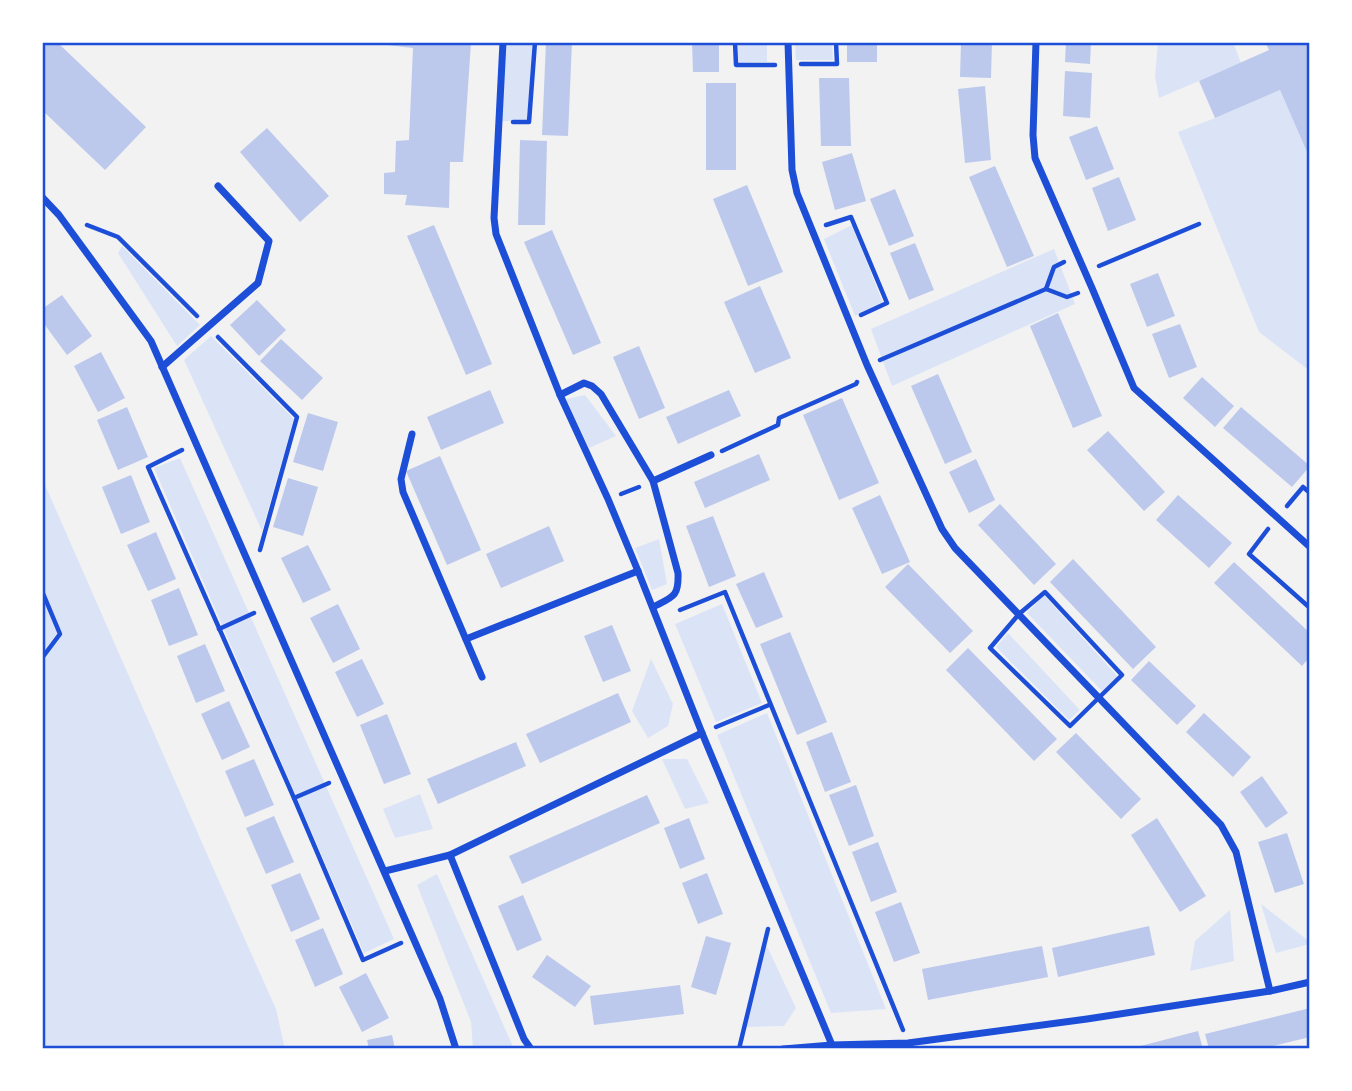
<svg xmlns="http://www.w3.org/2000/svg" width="1352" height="1091" viewBox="0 0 1352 1091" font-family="Manrope,sans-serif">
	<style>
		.green { fill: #dbe4f7 }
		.building { fill: #bdc9ec }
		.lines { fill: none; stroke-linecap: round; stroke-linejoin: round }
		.path { stroke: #1d4ed8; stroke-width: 4.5 }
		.minor { stroke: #1d4ed8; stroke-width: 7 }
		.neatline { fill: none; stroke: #1d4ed8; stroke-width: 2.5 }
	</style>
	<rect width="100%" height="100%" fill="#f2f2f2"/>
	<g class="green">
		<path d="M505 42H533L527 121H502Z"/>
		<path d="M738 42H767V62L738 63Z"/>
		<path d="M795 42H832L833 60H796Z"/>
		<path d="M1158 42H1233L1241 63 1159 98 1155 76Z"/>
		<path d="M1280 90 1310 159V371L1259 332 1178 132 1215 118Z"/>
		<path d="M852 225 883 303 855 316 824 239Z"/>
		<path d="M122 246 200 325 177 346 118 253Z"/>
		<path d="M1054 249 1075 304 892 386 871 329Z"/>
		<path d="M211 336 294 419 262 531 184 360Z"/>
		<path d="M585 395 616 436 589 448 566 399Z"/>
		<path d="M180 458 394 939 364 953 154 468Z"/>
		<path d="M42 478 214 870 276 1009 285 1049H42Z"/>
		<path d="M659 539 667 584 652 590 635 548Z"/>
		<path d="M1044 595 1118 677 1102 691 1027 613Z"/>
		<path d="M722 604 762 703 716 722 675 624Z"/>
		<path d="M1008 633 1080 710 1069 720 996 647Z"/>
		<path d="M651 659 673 704 668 726 648 738 632 711Z"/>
		<path d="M767 713 886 1009 831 1013 717 735Z"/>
		<path d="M662 759H687L709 803 685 809Z"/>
		<path d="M420 794 433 829 395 838 383 809Z"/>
		<path d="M437 874 514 1049H473L471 1022 417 885Z"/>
		<path d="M1261 904 1310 942V944L1276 953Z"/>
		<path d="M1230 910 1234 961 1190 971 1195 941Z"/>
		<path d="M766 944 796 1008 784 1026 745 1027Z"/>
	</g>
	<g class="building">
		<path d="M47 42H57L146 127 105 170 42 110V47Z"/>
		<path d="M379 42H471L463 162H450L449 208 405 205 407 195 384 194V173L395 172 396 141 409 140 413 48 379 44Z"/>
		<path d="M546 42H572L568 136 542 135Z"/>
		<path d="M692 42H719V72H693Z"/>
		<rect x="847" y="42" width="30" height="20"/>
		<path d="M961 42H992L991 78 960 77Z"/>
		<path d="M1066 42H1091L1090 64 1065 62Z"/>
		<path d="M1265 42H1310V159L1280 90 1215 118 1199 81 1269 50Z"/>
		<path d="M1065 71 1092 73 1090 118 1063 116Z"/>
		<path d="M819 78H849L851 146H821Z"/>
		<rect x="706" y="83" width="30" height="87"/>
		<path d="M985 86 991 160 965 163 958 89Z"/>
		<path d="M1097 126 1114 169 1086 180 1069 137Z"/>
		<path d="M267 128 329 196 300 222 240 152Z"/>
		<path d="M520 140 547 141 545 225H518Z"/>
		<path d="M852 153 866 201 835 210 822 162Z"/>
		<path d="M995 166 1034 256 1007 267 969 177Z"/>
		<path d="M1119 177 1136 220 1108 231 1092 188Z"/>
		<path d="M747 185 783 272 748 286 713 199Z"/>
		<path d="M895 189 914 236 889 246 870 199Z"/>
		<path d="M434 225 492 364 466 375 407 236Z"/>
		<path d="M552 230 601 343 573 355 524 242Z"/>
		<path d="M915 243 934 290 909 300 890 253Z"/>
		<path d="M1158 273 1175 316 1147 327 1130 284Z"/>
		<path d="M760 286 791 358 755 373 724 302Z"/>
		<path d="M62 295 92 336 67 355 42 321V309Z"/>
		<path d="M257 300 286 330 259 356 230 325Z"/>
		<path d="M1058 313 1102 416 1073 428 1030 326Z"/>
		<path d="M1180 324 1197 367 1169 378 1152 334Z"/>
		<path d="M281 339 323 378 302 400 260 361Z"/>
		<path d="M639 346 665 408 639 419 613 357Z"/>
		<path d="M101 352 125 398 98 412 74 366Z"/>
		<path d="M938 374 972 452 945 464 911 386Z"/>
		<path d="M1202 377 1234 406 1215 427 1183 398Z"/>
		<path d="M490 390 504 423 441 450 427 417Z"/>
		<path d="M729 390 741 416 678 444 666 417Z"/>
		<path d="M842 398 879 483 839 500 803 415Z"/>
		<path d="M127 407 148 457 118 470 97 420Z"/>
		<path d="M1241 407 1310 466 1292 487 1223 428Z"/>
		<path d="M308 413 338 422 323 471 293 462Z"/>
		<path d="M1108 431 1165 492 1144 511 1087 450Z"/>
		<path d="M759 454 770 480 705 508 694 482Z"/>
		<path d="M440 456 481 550 447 565 406 471Z"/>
		<path d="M976 459 995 500 969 513 949 472Z"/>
		<path d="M131 475 150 522 121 534 102 487Z"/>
		<path d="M288 478 318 487 303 536 273 527Z"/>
		<path d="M880 495 910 562 882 574 852 508Z"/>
		<path d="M1178 495 1232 543 1209 568 1156 520Z"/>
		<path d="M1000 504 1056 564 1034 585 978 525Z"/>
		<path d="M713 516 736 576 709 587 686 526Z"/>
		<path d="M549 526 564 561 501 588 486 554Z"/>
		<path d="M156 532 176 579 148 591 127 545Z"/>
		<path d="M308 545 331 590 303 603 281 558Z"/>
		<path d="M1073 559 1156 647 1133 669 1050 582Z"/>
		<path d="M1234 562 1310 633V657L1302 666 1214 583Z"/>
		<path d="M908 564 973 631 950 653 885 587Z"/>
		<path d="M764 572 783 617 756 628 736 584Z"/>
		<path d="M179 588 198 635 169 646 151 600Z"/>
		<path d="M338 604 360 649 333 663 310 618Z"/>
		<path d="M612 625 631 671 603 682 584 636Z"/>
		<path d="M790 632 827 722 797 735 760 644Z"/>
		<path d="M205 644 225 691 196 703 177 656Z"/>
		<path d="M968 648 1057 739 1034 761 946 670Z"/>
		<path d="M362 659 384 704 357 717 335 672Z"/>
		<path d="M1149 661 1196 706 1177 725 1131 680Z"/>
		<path d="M618 693 631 722 540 763 526 734Z"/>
		<path d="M229 701 250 747 222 760 201 714Z"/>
		<path d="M1204 713 1251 757 1233 777 1186 732Z"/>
		<path d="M387 714 411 774 384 784 360 725Z"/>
		<path d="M832 732 851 782 825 792 806 742Z"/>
		<path d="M1076 733 1141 799 1121 819 1056 752Z"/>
		<path d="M516 742 526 766 438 804 427 779Z"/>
		<path d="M254 759 274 805 245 817 225 771Z"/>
		<path d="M1262 776 1288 813 1266 828 1240 792Z"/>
		<path d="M856 785 874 836 849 846 829 795Z"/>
		<path d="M647 795 660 823 522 884 509 856Z"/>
		<path d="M274 816 294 862 266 874 246 828Z"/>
		<path d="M689 818 705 859 680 869 664 828Z"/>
		<path d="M1157 818 1206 896 1180 912 1131 835Z"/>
		<path d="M1287 833 1304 884 1275 893 1258 842Z"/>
		<path d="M878 842 897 892 871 902 852 852Z"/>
		<path d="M300 873 320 919 291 932 271 885Z"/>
		<path d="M707 873 723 914 698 924 682 883Z"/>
		<path d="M523 895 542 940 517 951 498 906Z"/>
		<path d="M901 902 920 953 894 962 875 912Z"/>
		<path d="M1149 926 1155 955 1058 977 1052 948Z"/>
		<path d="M323 928 343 974 315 987 295 940Z"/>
		<path d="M706 936 731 943 716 995 691 987Z"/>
		<path d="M1042 946 1048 977 928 1000 922 969Z"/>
		<path d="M547 955 591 986 575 1007 532 977Z"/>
		<path d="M366 973 389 1018 362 1032 339 987Z"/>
		<path d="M680 985 684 1014 594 1025 590 996Z"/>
		<path d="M1310 1008V1037L1261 1049H1209L1205 1034Z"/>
		<path d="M1198 1031 1203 1049H1134L1133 1048Z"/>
		<path d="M392 1035 395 1049H369L367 1040Z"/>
	</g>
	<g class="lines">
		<g class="path">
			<path d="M735 42 736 65H775"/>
			<path d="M801 64H837L836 42"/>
			<path d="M513 122H529L535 42"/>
			<path d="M87 225 118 237 197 316"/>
			<path d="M826 225 851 217 887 303 861 315"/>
			<path d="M1064 262 1054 267 1046 289 1067 297 1078 293"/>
			<path d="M1099 266 1199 224"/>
			<path d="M218 337 297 417 260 550"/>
			<path d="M880 360 1046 289"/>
			<path d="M182 450 148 467 294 798 363 960 401 943"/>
			<path d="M722 451 778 425 779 418 856 384 857 382"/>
			<path d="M621 494 639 487"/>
			<path d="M1287 506 1303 487 1310 493"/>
			<path d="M1268 529 1249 554 1310 608"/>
			<path d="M42 591 60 634 42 658"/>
			<path d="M1045 592 1122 675 1070 726 990 648 1019 614Z"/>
			<path d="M680 610 725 592 903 1030"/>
			<path d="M219 629 254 613"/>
			<path d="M716 727 769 705"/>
			<path d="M294 798 329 783"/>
			<path d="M739 1049 768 929"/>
		</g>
		<g class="minor">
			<path d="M503 42 494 218 496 234 560 395 608 499 638 571 702 733 832 1045"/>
			<path d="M788 42 792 170 797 193 867 365 942 529 955 548 1221 825 1236 852 1270 991"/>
			<path d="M1036 42 1033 135 1035 158 1092 288 1134 388 1310 547"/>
			<path d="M42 197 59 215 151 341 440 999 456 1049"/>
			<path d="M162 367 258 283 269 241 218 186"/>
			<path d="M560 395 584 383 592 386 601 394 653 481 678 573C679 597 673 597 653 607"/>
			<path d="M412 434 401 479 403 492 482 677"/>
			<path d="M653 481 711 455"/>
			<path d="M466 639 638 571"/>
			<path d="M450 855 524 1039 531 1049"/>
			<path d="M385 871 450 855 702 733"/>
			<path d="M783 1049 832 1045 908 1043 1087 1019 1270 991 1310 982"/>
		</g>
	</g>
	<rect width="1352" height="1091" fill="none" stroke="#ffffff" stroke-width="88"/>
	<rect x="44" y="44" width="1264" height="1003" class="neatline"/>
</svg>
